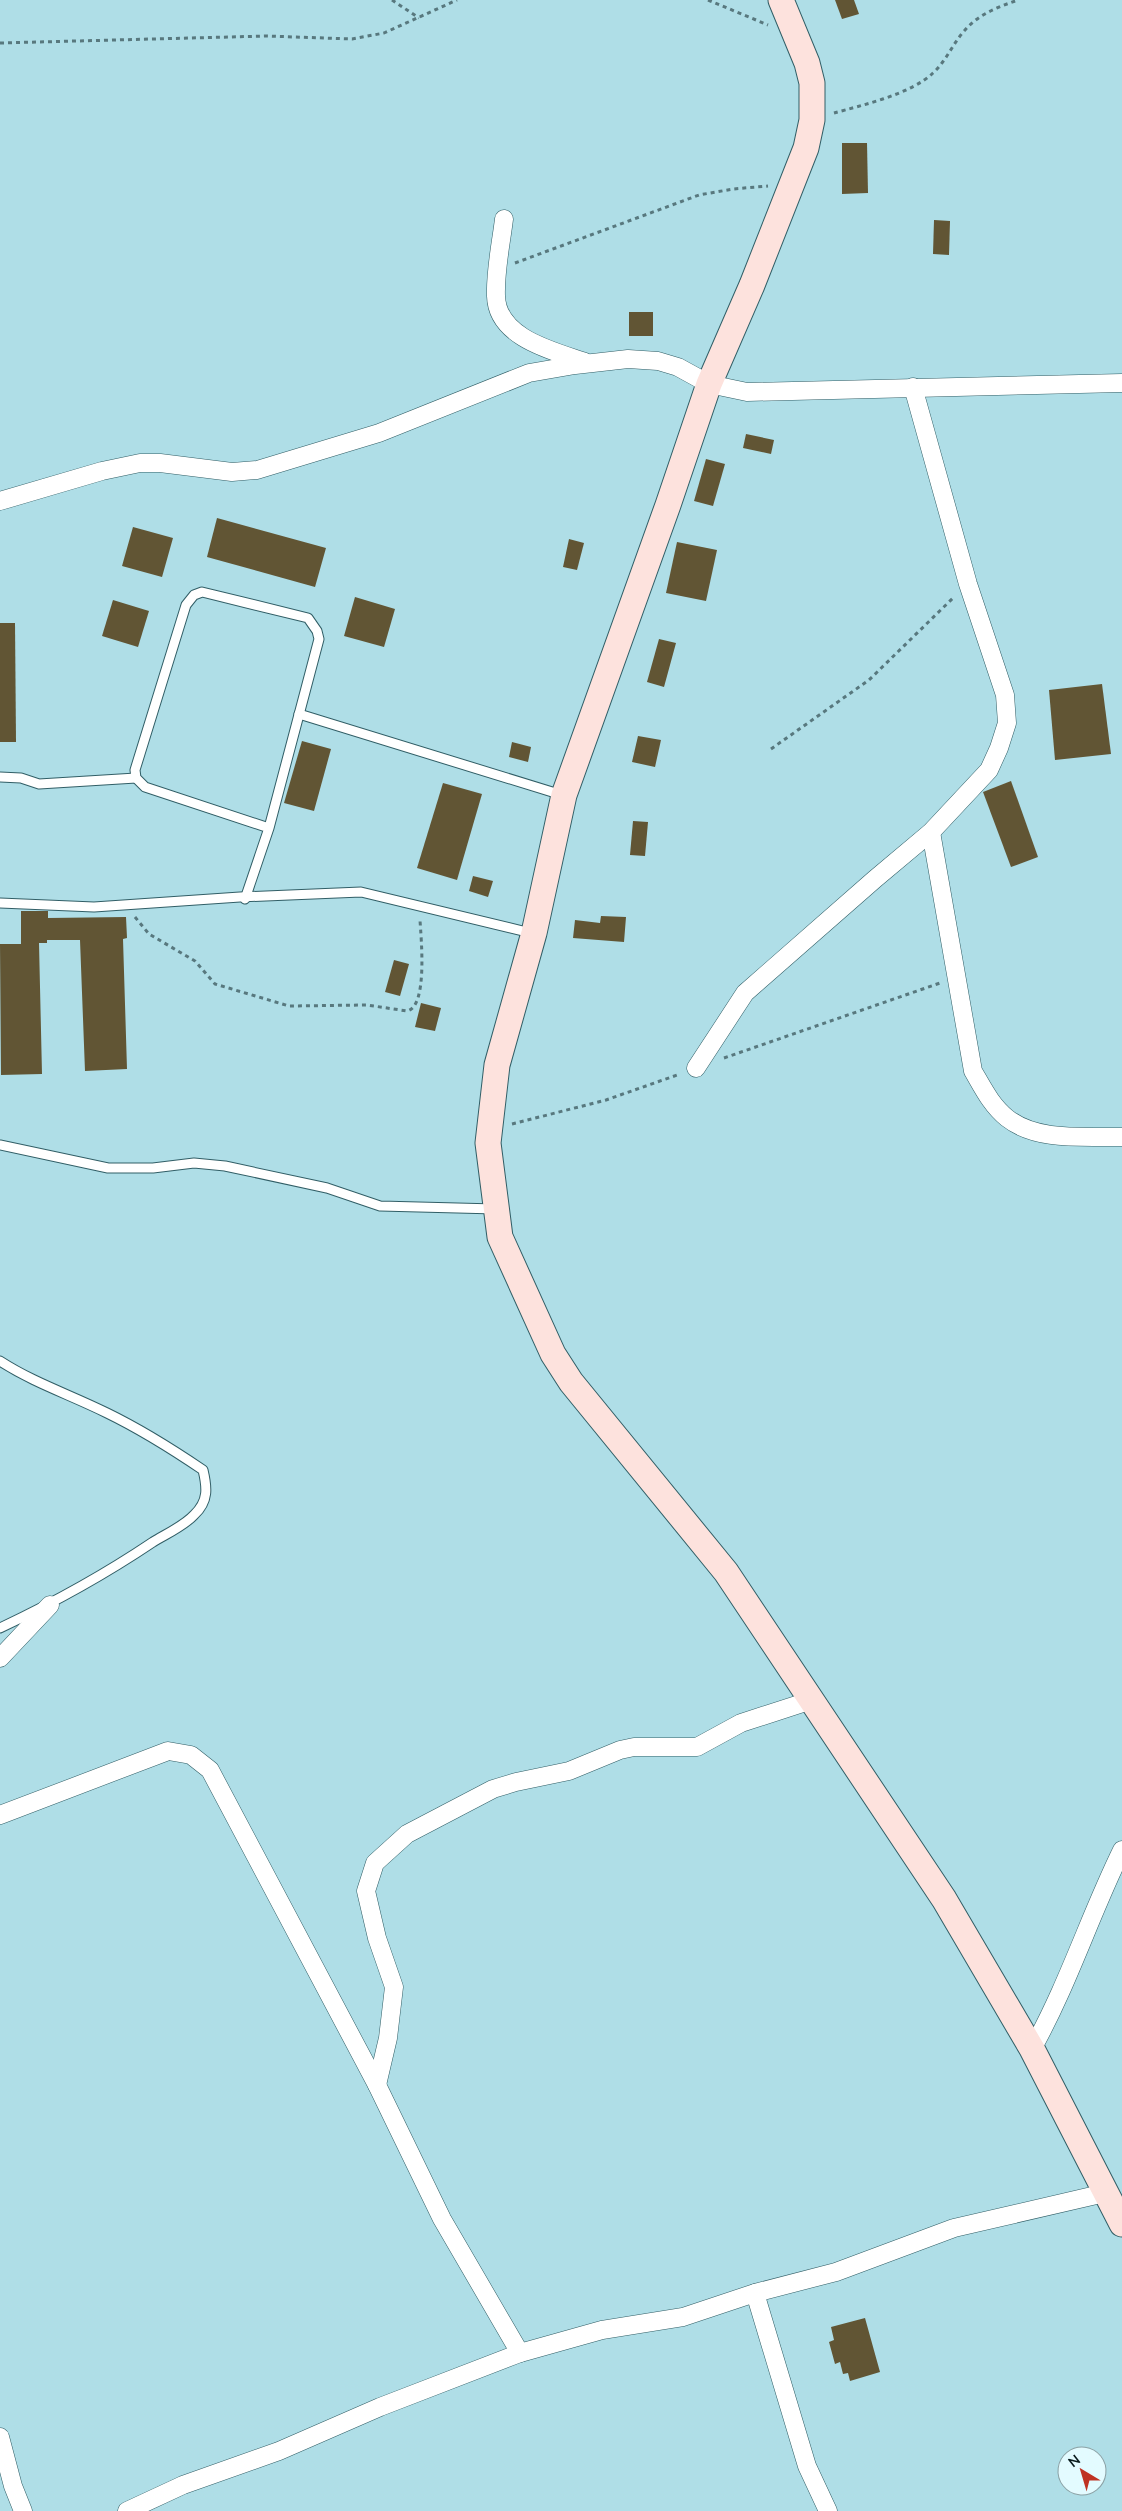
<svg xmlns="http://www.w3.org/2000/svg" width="1122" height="2511" viewBox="0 0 1122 2511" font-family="Mulish,sans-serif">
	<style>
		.building { fill: #615534 }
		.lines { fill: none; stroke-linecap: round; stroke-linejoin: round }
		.lane-casing { stroke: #315e66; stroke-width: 11 }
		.street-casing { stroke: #315e66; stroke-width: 19 }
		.secondary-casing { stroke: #315e66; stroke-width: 27 }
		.path { stroke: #58787e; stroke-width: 3; stroke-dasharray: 4 4; stroke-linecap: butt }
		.lane { stroke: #fff; stroke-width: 9 }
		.street { stroke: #fff; stroke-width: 18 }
		.secondary { stroke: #fde2dd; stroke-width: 25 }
	</style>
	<rect width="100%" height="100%" fill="#afdee7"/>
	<g class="building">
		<path d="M835 0H854L859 14 842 19Z"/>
		<path d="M842 143H867L868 193 842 194Z"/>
		<path d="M934 220 950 221 949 255 933 254Z"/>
		<rect x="629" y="312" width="24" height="24"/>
		<path d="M746 434 774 440 771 454 743 448Z"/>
		<path d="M706 459 725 464 713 506 694 501Z"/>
		<path d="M217 518 326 548 315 587 207 557Z"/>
		<path d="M133 527 173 538 162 577 122 566Z"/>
		<path d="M569 539 584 543 577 570 563 567Z"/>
		<path d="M677 542 717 550 706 601 666 593Z"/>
		<path d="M355 597 395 609 384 647 344 636Z"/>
		<path d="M113 600 149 611 138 647 102 636Z"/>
		<path d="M0 623H15L16 742H0Z"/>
		<path d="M659 639 676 643 664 687 647 682Z"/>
		<path d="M1102 684 1111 754 1055 760 1049 690Z"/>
		<path d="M638 736 661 740 655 767 632 762Z"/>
		<path d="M302 741 331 749 314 811 284 803Z"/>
		<path d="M512 742 531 747 528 762 509 757Z"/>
		<path d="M1011 781 1038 857 1011 867 983 792Z"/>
		<path d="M443 783 482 794 457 880 417 868Z"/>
		<path d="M633 821 648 822 645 856 630 855Z"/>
		<path d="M473 876 493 881 488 897 469 891Z"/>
		<path d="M21 911H48V918L126 917 127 938 123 939 127 1069 85 1071 80 940H47V943H39L42 1074 1 1075 0 944H21Z"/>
		<path d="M601 916 626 917 624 942 573 938 575 920 600 923Z"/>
		<path d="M394 960 409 964 400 996 385 992Z"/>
		<path d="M421 1003 441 1008 435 1031 415 1027Z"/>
		<path d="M865 2318 880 2372 850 2381 848 2373 843 2374 840 2362 835 2364 829 2342 834 2340 831 2327Z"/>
	</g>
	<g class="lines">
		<g class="lane-casing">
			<g id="lane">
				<path d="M299 714 562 795"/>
				<path d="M0 777 21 778 39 784 136 778"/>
				<path d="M245 899 269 828 319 639 317 631 308 618 202 592 194 595 186 605 135 770 136 778 145 787 269 828"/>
				<path d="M0 903 94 907 240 897 361 892 531 933"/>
				<path d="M0 1145 108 1168H153L194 1163 225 1166 327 1188 380 1206 496 1209"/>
				<path d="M0 1361C34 1383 71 1395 107 1413 140 1429 172 1449 203 1470 207 1487 209 1501 194 1515 184 1526 166 1534 153 1542 104 1575 53 1603 0 1628"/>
			</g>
		</g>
		<g class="street-casing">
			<g id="street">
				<path d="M504 219C501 244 495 271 496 296 497 338 553 351 585 362"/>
				<path d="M0 501 102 471 140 463H160L232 472 257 470 379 433 529 373 575 365 628 359 658 361 678 367 709 384 747 392 1122 383"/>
				<path d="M931 832 973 1071C983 1088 991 1105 1007 1118 1037 1142 1085 1136 1122 1137"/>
				<path d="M696 1068 745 993 875 879 931 832 989 770 999 748 1007 723 1005 695 968 584 913 387"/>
				<path d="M0 1658 50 1605"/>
				<path d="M0 1815 168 1751 191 1755 210 1770 377 2085 442 2219 520 2353"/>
				<path d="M1032 2049C1068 1985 1090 1915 1122 1850"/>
				<path d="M377 2085 388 2038 394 1987 377 1938 366 1891 375 1863 407 1834 493 1789 516 1782 569 1771 620 1750 634 1747H697L741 1723 812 1700"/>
				<path d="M755 2293 807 2466 828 2511"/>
				<path d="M0 2437 13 2486 23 2511"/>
				<path d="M127 2511 183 2485 279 2451 380 2407 520 2353 602 2330 683 2317 755 2293 836 2272 954 2228 1105 2193"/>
			</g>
		</g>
		<g class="secondary-casing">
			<path id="secondary" d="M781 0 807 63 812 83V120L806 148 752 285 709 384 668 505 564 795 534 933 497 1065 488 1143 500 1237 553 1354 571 1382 726 1572 944 1899 1032 2049 1122 2224"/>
		</g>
		<g class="path">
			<path d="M392 0 419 18"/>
			<path d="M708 0 768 25"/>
			<path d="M0 43 267 36 352 39 384 33 457 0"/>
			<path d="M834 113C863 105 911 94 933 73 947 60 953 43 965 30 979 14 998 7 1018 0"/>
			<path d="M515 263 699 195 733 189 768 186"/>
			<path d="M771 749 869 680 953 598"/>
			<path d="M135 917 149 934 195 961 215 984 289 1006 367 1005 407 1011C428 1007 421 938 420 920"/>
			<path d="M724 1058 940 983"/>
			<path d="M512 1124 606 1100 680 1074"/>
		</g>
		<use href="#lane" class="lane"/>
		<use href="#street" class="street"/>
		<use href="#secondary" class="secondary"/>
	</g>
	<g transform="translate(1082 2471) rotate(322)"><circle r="24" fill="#e3fbff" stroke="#8ba1a5"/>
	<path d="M0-4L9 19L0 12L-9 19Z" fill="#bf3223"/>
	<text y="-8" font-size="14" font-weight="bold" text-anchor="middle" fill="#081a1d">N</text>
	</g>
</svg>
